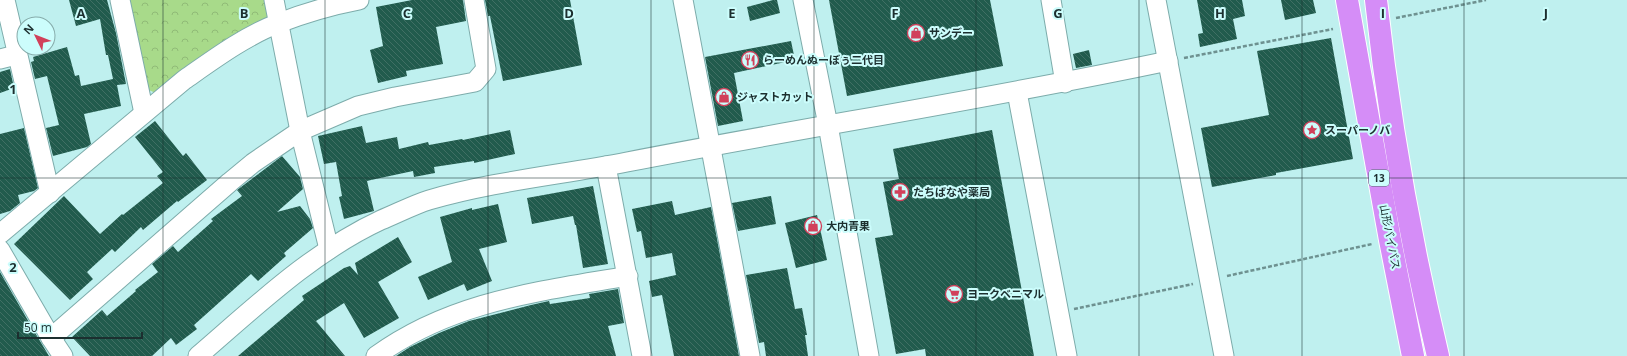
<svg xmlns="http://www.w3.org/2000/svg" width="1627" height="356" viewBox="0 0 1627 356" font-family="'Open Sans','Noto Sans JP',sans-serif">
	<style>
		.park { fill: url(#park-crowns) }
		.building { fill: url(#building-back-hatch) }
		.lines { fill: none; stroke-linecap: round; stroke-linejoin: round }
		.minor-casing { stroke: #7dacab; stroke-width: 21 }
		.highway-casing { stroke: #fff; stroke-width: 24 }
		.path { stroke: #6e9190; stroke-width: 2.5; stroke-dasharray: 4 2; stroke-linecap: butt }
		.minor { stroke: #fff; stroke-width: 19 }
		.highway { stroke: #d58df7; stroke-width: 22 }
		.grid { fill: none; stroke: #1c2f2f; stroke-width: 1; stroke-opacity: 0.55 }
		.labels { text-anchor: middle; stroke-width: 4; stroke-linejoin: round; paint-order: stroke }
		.shield { fill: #ccfdfc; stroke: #516d6c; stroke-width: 1 }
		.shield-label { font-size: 10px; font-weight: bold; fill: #1c2f2f }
		.poi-label { font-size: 11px; font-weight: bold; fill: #1c2f2f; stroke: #ccfdfc; text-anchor: start }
		.street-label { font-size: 11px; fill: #1c2f2f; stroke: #ccfdfc }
		.grid-label { font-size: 13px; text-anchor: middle; font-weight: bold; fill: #1c2f2f; stroke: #ccfdfc; stroke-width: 4; stroke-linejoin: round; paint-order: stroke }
	</style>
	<defs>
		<pattern id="park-crowns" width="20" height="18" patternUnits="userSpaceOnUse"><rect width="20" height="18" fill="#a8da8a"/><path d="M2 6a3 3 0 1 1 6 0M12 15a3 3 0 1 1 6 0" fill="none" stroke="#90bb77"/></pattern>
		<pattern id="building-back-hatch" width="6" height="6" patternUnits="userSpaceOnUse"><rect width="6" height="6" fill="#215b4d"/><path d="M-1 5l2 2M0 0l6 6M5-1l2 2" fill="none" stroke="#406f64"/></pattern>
	</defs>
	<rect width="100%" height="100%" fill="#bff0ef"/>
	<path class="park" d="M125 0H266L269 15 261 25 158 94 144 88Z"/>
	<g class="building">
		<path d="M69 0H107L116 33 126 84 117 85 121 106 84 114 91 144 87 147 53 156 46 128 59 125 47 76 35 79 31 62 34 61 33 57 67 47 75 76 79 75 81 86 113 79 108 55H106L100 19 76 26Z"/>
		<path d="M412 0H463L466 21 436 27 443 64 406 71 407 76 378 83 370 50 383 46 376 7Z"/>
		<path d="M485 0H570L582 65 503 81 490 16H488Z"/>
		<path d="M773 0H777L780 13 750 21 747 7Z"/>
		<path d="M829 0H990L1003 66 847 96Z"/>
		<path d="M1197 0H1242L1245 16 1233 19 1237 39 1200 47 1198 34 1203 33Z"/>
		<path d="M1281 0H1313L1316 13 1285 20Z"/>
		<path d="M1331 38 1353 159 1276 173V175L1212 187 1201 128 1269 115 1257 51Z"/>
		<path d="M791 41 795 60 734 73 743 121 718 126 705 57Z"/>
		<path d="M1089 50 1092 65 1076 68 1073 54Z"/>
		<path d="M10 69 14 88 0 93V72Z"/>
		<path d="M155 121 183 156 186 153 207 180 178 202 177 201 143 230 141 227 115 252 112 249 87 272 93 279 70 300 14 244 64 196 100 234 122 214 123 215 163 183 157 176 163 172 135 137Z"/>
		<path d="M362 126 366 143 397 137 399 149 428 142 429 145 462 139 463 140 510 130 515 154 474 163V161L434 167 435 173 414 177 413 171 371 180 367 181 374 211 344 219 339 197 342 196 336 162 324 164 318 136Z"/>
		<path d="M24 128 38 188 34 191 18 195 20 203 10 211 0 214V134Z"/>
		<path d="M992 130 1034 356H926L925 349 896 354 875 238 893 235 883 182 899 179 893 149Z"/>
		<path d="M282 156 300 177 303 189 277 212 300 206 310 219 313 228 284 253 286 256 258 281 251 274 194 325 197 329 176 345 171 338 152 356H90L72 337 102 310 107 316 136 291 135 290 158 272 152 264 173 246 178 252 213 221 211 219 242 196 237 190Z"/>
		<path d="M593 186 608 264 583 268 576 225H575L573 216 532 224 527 198Z"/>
		<path d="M771 196 776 224 738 231 732 203Z"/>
		<path d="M672 201 675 215 711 207 739 356H674L662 295 652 297 649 281 676 275 672 253 646 258 641 231 637 232 632 209Z"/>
		<path d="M498 204 507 242 479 249 492 281 467 291 464 284 428 300 418 277 452 262 440 217 472 208V210Z"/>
		<path d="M817 215 827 260 796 268 785 223Z"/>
		<path d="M398 237 412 262 378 282 399 318 364 338 344 303 316 321 345 356H238L304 300 302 296 344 268 350 266 358 275 355 263Z"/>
		<path d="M787 268 795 309 802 308 807 335H805L808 356H766L764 342 759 343 746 275Z"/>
		<path d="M0 272 34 331 49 356H0Z"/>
		<path d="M618 289 624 323 608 326 616 356H396L410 347 439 333 469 321 531 305 549 301 550 304 590 298 589 294Z"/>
	</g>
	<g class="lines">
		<g class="minor-casing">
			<g id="minor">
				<path d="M5 0 50 193"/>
				<path d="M120 0 144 113"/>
				<path d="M274 0 300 131 329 249"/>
				<path d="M683 0 750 356"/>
				<path d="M803 0 828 125 869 356"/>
				<path d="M1051 0 1065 83"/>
				<path d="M1156 0 1224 356"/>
				<path d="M0 59 16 55"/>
				<path d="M1017 92 1067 356"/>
				<path d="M606 166 642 356"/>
				<path d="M0 234 184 80C214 59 245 36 279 23 305 13 333 5 359 0"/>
				<path d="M0 250 51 338 63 356"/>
				<path d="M51 338 230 182 253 163 300 131 358 106 395 97 475 82 486 69 474 0"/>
				<path d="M198 356C255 307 312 252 381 220 396 214 413 205 429 200 494 181 561 175 627 162 807 127 989 99 1168 61"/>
				<path d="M376 356C452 301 537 292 628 276"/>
			</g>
		</g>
		<g class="highway-casing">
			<g id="highway">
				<path d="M1347 0 1390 240 1413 356"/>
				<path d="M1376 0C1389 120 1410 239 1438 356"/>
			</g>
		</g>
		<g class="path">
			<path d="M1396 18 1486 0"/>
			<path d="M1184 58 1333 29"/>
			<path d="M1227 276 1372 244"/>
			<path d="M1074 309 1193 284"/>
		</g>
		<use href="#minor" class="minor"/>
		<use href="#highway" class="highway"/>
	</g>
	<path class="grid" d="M163 0V356M325 0V356M488 0V356M651 0V356M814 0V356M976 0V356M1139 0V356M1302 0V356M1464 0V356M0 178H1627"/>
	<defs>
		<g id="shop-ring" transform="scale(0.9)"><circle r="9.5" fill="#ccfdfc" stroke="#d1415b" stroke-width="1.5"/><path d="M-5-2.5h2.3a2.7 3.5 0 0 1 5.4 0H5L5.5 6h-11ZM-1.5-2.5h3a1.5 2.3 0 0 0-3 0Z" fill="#d1415b"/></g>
		<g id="restaurant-ring" transform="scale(0.9)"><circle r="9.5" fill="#ccfdfc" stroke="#d1415b" stroke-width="1.5"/><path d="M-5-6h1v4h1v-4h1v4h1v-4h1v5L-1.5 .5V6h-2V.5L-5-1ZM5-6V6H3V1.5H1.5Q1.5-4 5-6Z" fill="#d1415b"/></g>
		<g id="sight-ring" transform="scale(0.9)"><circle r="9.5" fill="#ccfdfc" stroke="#d1415b" stroke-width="1.5"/><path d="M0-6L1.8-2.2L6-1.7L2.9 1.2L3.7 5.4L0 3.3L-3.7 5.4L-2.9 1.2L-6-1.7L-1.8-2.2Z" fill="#d1415b"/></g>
		<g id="pharmacy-ring" transform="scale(0.9)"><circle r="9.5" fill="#ccfdfc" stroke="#d1415b" stroke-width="1.5"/><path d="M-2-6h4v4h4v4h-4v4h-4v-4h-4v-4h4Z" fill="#d1415b"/></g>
		<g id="supermarket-ring" transform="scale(0.9)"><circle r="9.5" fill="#ccfdfc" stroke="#d1415b" stroke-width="1.5"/><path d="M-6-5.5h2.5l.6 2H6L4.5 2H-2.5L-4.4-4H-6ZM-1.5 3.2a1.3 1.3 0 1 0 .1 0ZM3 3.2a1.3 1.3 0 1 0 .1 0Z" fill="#d1415b"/></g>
	</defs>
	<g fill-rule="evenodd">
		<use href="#shop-ring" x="916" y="33"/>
		<use href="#restaurant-ring" x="750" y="60"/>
		<use href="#shop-ring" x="724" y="97"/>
		<use href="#sight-ring" x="1312" y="130"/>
		<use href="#pharmacy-ring" x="900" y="192"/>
		<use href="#shop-ring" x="813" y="226"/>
		<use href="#supermarket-ring" x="954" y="294"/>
	</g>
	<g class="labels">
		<rect class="shield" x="1369" y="170" width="20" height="16" rx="3"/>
		<g class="shield-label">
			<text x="1379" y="182">13</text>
		</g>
		<g class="poi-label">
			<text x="929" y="37">サンデー</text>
			<text x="763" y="64">らーめんぬーぼぅ二代目</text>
			<text x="737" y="101">ジャストカット</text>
			<text x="1325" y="134">スーパーノバ</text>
			<text x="913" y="196">たちばなや薬局</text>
			<text x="826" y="230">大内青果</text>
			<text x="967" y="298">ヨークベニマル</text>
		</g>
		<g class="street-label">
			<text transform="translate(1390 237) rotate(79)" y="4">山形バイパス</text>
		</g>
	</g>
	<g class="grid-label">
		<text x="81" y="18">A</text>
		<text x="244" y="18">B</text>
		<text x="407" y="18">C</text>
		<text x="569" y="18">D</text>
		<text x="732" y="18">E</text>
		<text x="895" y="18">F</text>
		<text x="1058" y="18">G</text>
		<text x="1220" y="18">H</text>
		<text x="1383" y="18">I</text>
		<text x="1546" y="18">J</text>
		<text x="13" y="94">1</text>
		<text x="13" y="272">2</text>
	</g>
	<g transform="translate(36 36) rotate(313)"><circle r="19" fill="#ccfdfc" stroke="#86abaa"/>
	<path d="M0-3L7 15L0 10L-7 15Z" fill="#d1415b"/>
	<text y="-6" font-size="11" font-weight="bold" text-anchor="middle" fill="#1c2f2f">N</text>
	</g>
	<path d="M18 332v6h124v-6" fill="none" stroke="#1c2f2f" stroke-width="2"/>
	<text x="24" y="332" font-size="12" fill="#1c2f2f" stroke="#ccfdfc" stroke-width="3" paint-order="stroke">50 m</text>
</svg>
